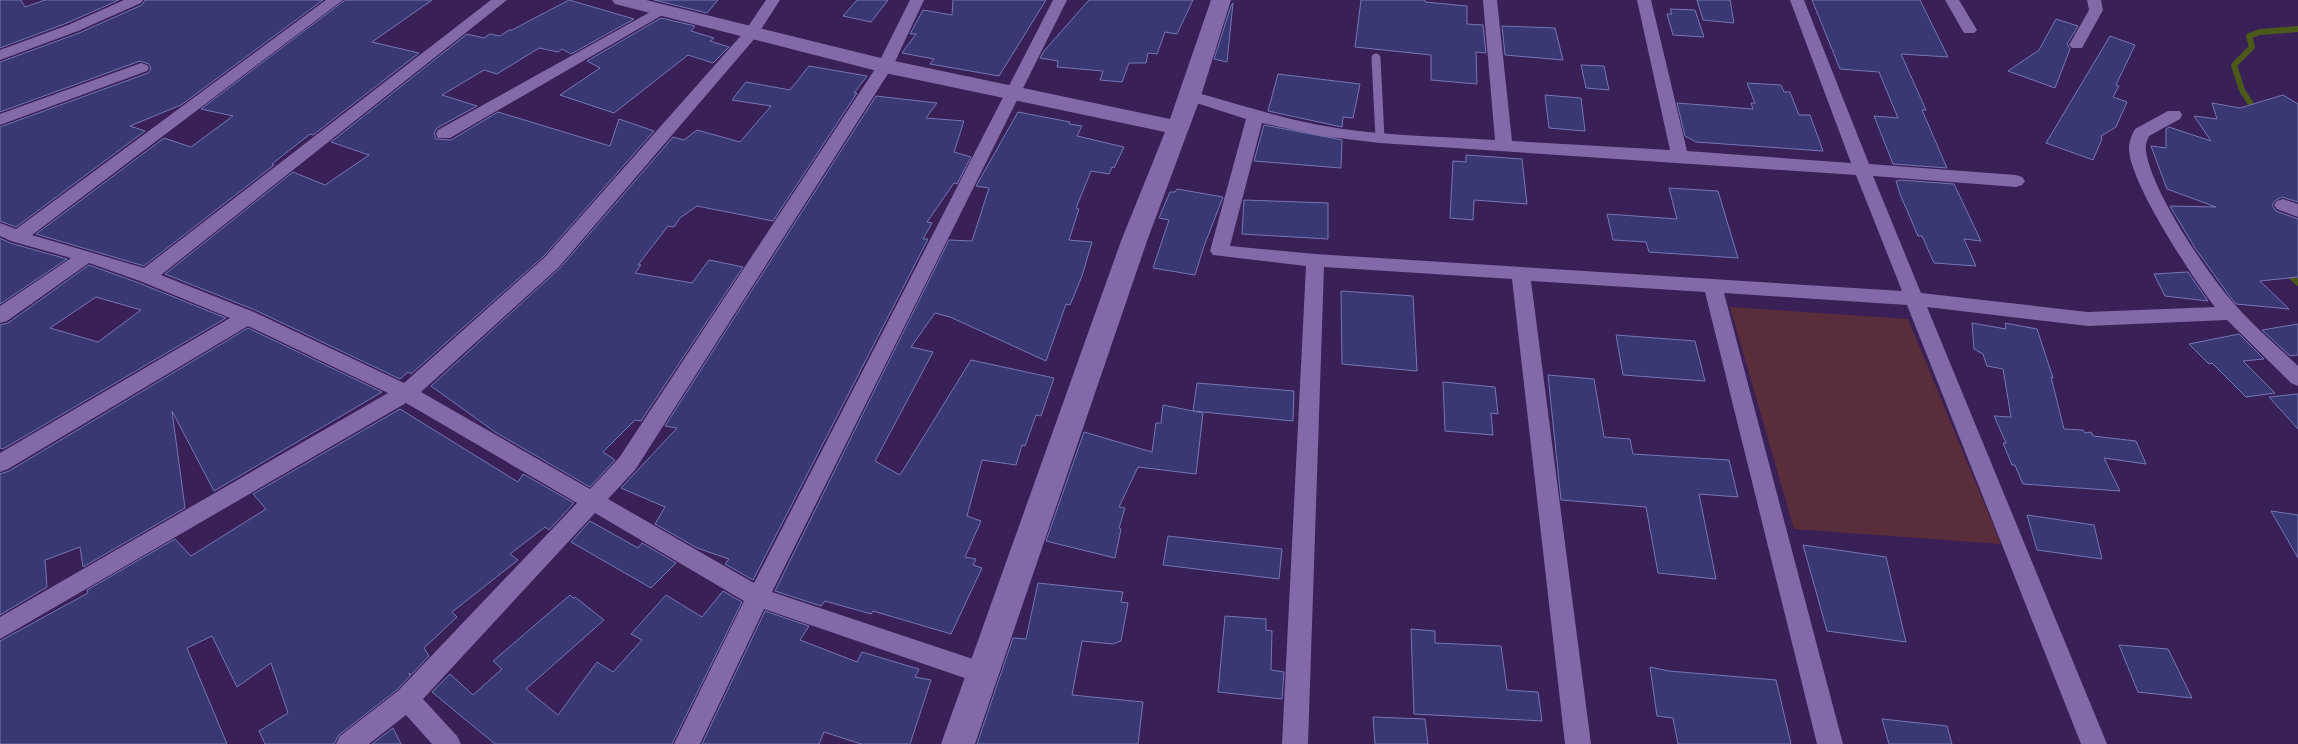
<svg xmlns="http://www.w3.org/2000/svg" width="2298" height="744" viewBox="0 0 2298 744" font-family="Mulish,sans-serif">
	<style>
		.green { fill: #5a2d3a }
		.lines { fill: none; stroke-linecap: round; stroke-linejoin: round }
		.stream { stroke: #4b5a1b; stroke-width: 6 }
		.building { fill: #3a3873; stroke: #7576b6; fill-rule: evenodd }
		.lane { stroke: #8269a7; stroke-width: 9 }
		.street { fill: #8269a7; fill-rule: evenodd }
		.secondary { fill: #8269a7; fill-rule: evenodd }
	</style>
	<rect width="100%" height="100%" fill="#392057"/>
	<path class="green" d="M1730 307 1908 319 2001 544 1794 529Z"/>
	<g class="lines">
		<g class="stream">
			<path d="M2256 112 2242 90 2234 65 2252 47 2249 36 2260 32 2298 29"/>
			<path d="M2285 270 2298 283"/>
		</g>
	</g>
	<g class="building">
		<path d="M0 0H21L25 7 45 0H119L67 23 0 48Z"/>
		<path d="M145 0H323L181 105 130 126 145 131 16 227 0 221V127L148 73 151 69 149 64 140 61 0 112V62L79 33 142 5Z"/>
		<path d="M345 0H432L372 42 419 53 313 135 310 134 272 164 274 165 144 266 36 234 164 138 191 147 233 116 201 109Z"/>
		<path d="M569 0 634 19 571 54 562 49 558 52 539 48 497 74 484 70 442 95 477 106 437 128 434 133 436 139 451 140 498 112 610 146 619 119 654 131 544 256 411 374 408 372 400 379 255 310 165 274 293 172 325 185 369 155 331 142 467 34 484 38 490 34 500 36 509 30H512Z"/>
		<path d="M654 0H718L707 13Z"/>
		<path d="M857 0H888L871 22 843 16Z"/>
		<path d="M953 0H1046L999 76 930 64 934 59 902 53 916 34H910L923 10 952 15Z"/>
		<path d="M1089 0H1193L1177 34 1165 32 1157 54 1148 53 1146 63H1129L1122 82 1100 80 1103 71 1057 67 1058 61 1040 58 1044 51Z"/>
		<path d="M1361 0H1425V2L1467 6V24L1483 25 1486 53 1476 52 1477 84 1431 80V55L1355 47Z"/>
		<path d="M1697 0H1730L1734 23 1703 20Z"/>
		<path d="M1812 0H1920L1948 57 1901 54 1926 110H1922L1947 168 1893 164 1874 116 1898 118 1879 72 1840 69Z"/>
		<path d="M1233 3 1227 62 1214 59 1231 6Z"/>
		<path d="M1670 9 1695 10 1704 37 1673 35 1667 14H1672Z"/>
		<path d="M661 18 695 26 691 31 714 38 710 41 729 47 713 63 688 55 614 113 560 95 600 68 587 61Z"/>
		<path d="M2056 19 2078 26 2067 44 2070 49 2055 88 2008 71 2039 50Z"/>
		<path d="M1502 26 1555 28 1563 60 1505 55Z"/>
		<path d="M2110 36 2135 45 2116 85 2119 86 2113 97 2127 102 2116 127 2101 136 2102 139 2093 160 2046 143Z"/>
		<path d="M1581 65 1604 66 1609 90 1586 88Z"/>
		<path d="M809 66 867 76 854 93H857L773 221 697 206 680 218 674 227 668 226 638 265H641L635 273 692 283 709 260 743 267 641 421 635 420 603 452 615 460 590 487 495 432 431 386 560 268 673 137 684 140 697 130 740 142 771 106 732 100 746 82 790 90Z"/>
		<path d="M1278 74 1360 84 1353 118 1343 117 1342 127 1268 111Z"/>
		<path d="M1747 83 1781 85 1784 92H1790L1799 115H1810L1823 151 1696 142 1685 136 1677 103 1753 109 1751 103H1755Z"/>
		<path d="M1545 95 1581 98 1585 131 1549 128Z"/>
		<path d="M2283 95 2298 104V202L2282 197 2276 200 2272 205 2276 211 2298 219V277L2260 281 2289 309 2236 304 2231 298 2195 248 2170 206 2216 207 2167 189 2151 146 2166 148V129L2169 127 2211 141 2194 116 2217 119 2212 103 2240 108Z"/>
		<path d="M876 96 937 103 926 118 964 121 954 152 971 157 957 184 954 183 927 222 932 223 923 239H928L753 580 725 564 729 559 697 548 655 524 665 507 621 488 677 428 665 426Z"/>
		<path d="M1018 112 1070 122 1069 124 1082 126 1077 136 1124 147 1114 168 1112 167 1109 174 1091 171 1076 208 1079 209 1069 240 1092 242 1082 276 1070 305 1066 304 1046 361 950 317 935 313 911 347 933 352 875 461 900 475 971 360 1054 378 1041 416 1036 415 1025 446 1022 445 1016 465 982 460 967 516 981 521 965 557 976 559 973 565 982 568 951 634 873 611 871 614 825 601 821 606 775 591 949 240 972 241 989 188 976 186Z"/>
		<path d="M1264 125 1342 140 1341 168 1254 161Z"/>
		<path d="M1466 155 1522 159 1527 204 1474 200 1473 220 1450 218 1453 161 1466 162Z"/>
		<path d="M1900 180 1954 184 1981 241 1964 239 1976 266 1934 263 1922 236H1918L1900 194 1896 181Z"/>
		<path d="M1669 188 1718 191 1738 258 1649 252 1646 242 1613 240 1607 214 1677 219Z"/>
		<path d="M1177 189 1223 197 1204 246 1195 275 1153 268 1169 220 1159 218 1170 192H1175Z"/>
		<path d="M1244 200 1328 203V239L1242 234Z"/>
		<path d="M0 238 10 243 67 259 0 304Z"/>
		<path d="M89 265 139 283 226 318 3 449 0 448V325L8 323ZM96 297 141 310 98 342 50 328Z"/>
		<path d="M2188 272 2208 301 2165 296 2154 274Z"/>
		<path d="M1341 291 1413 296 1417 371 1342 364Z"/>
		<path d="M1972 323 2006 329 2005 323 2037 329 2053 378 2051 377 2064 429 2083 430 2085 433 2091 432 2093 436 2136 441 2146 464 2104 458 2120 491 2023 484 2015 465H2012L2003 443H2006L1994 416 2011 417 2003 369 1987 366 1983 354 1974 349Z"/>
		<path d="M2298 324V355L2290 356 2262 330Z"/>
		<path d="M248 328 382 392 214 491 172 411 185 508 83 567 80 547 45 560 47 587 0 615V474L9 471Z"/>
		<path d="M2239 334 2264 359 2243 361 2275 393 2246 397 2212 363 2209 364 2189 344Z"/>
		<path d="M1616 335 1695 341 1705 381 1623 375Z"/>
		<path d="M1548 375 1594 379 1604 437 1630 439 1633 454 1729 460 1738 497 1699 494 1716 579 1658 573 1646 507 1561 500Z"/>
		<path d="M1443 382 1495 387 1498 414 1491 413 1493 435 1445 431Z"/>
		<path d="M1197 383 1294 391 1293 421 1193 411Z"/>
		<path d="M2298 394V429L2269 397Z"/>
		<path d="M1163 405 1203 413 1196 474 1138 467 1119 507 1125 508 1119 528 1121 529 1115 558 1046 541 1084 432 1152 452 1156 423H1161Z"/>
		<path d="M400 409 518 482 523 474 574 503 549 530 545 527 510 554 518 560 452 612 457 617 424 648 429 656 411 675 409 673 410 676 397 690 339 735 334 744H265L259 731 288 713 271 663 237 687 212 636 187 648 227 744H0V641L88 593 87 590 175 539 191 556 266 509 253 494Z"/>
		<path d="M2271 511 2298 515V558Z"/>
		<path d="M2027 515 2094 525 2102 559 2037 550Z"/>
		<path d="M590 521 638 548 642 543 676 563 651 588 571 542Z"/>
		<path d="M1168 536 1282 549 1279 579 1163 565Z"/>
		<path d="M1803 545 1886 557 1906 642 1827 631Z"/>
		<path d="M1038 583 1123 592 1121 602 1128 603 1121 641 1113 644 1082 641 1072 695 1143 702 1138 744H977L1013 638 1026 639Z"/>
		<path d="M723 591 742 602 672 744H495L432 692 450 674 473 695 502 669 493 661 570 595 573 598 575 597 604 620 526 689 558 715 597 662 613 672 642 640 631 634 666 595 702 617Z"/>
		<path d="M765 611 809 626 800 640 857 662 862 652 905 665 919 669 915 677 931 680 910 744H861L824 732 819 744H702Z"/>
		<path d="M1225 616 1266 619V630L1272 631 1271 670 1284 672 1282 699 1218 692Z"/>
		<path d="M1411 629 1435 631V643L1501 646 1507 690 1538 692 1542 721 1414 714Z"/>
		<path d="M2119 645 2168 649 2192 698 2138 692Z"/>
		<path d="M1650 667 1669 671 1776 680 1791 744H1678L1673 718 1657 716Z"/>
		<path d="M1373 717 1425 719 1428 744H1375Z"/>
		<path d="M1882 719 1947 726 1952 744H1889Z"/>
		<path d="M393 728 401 744H372Z"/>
	</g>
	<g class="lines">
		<path class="lane" d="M1376 58 1380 138"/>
		<g class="street">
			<path d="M124 0H143L141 3 78 31 0 60V50L68 25Z"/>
			<path d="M326 0H343L32 235 144 268 491 0H507L161 275 254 312 404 383 545 257 745 31 766 0H780L756 37 559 267 421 392 590 489 619 458 877 66 910 0H924L893 66 635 470 608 499 754 583 1053 0H1067L772 592 991 665 994 673 991 681 982 684 764 609 700 744H674L744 601 595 513 423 699 457 736 461 744H432L406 715 369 744H336L340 736 398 691 577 503 406 403 0 639V617L388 393 248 326 8 469 0 472V453L230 318 140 281 89 263 7 321 0 323V306L71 258 11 241 0 236V223L16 229Z"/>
			<path d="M1483 0H1497L1512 141 1670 150 1637 0H1651L1687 151 1851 163 1790 0H1804L1869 164 2016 175 2022 177 2025 181 2022 185 2016 187 1873 176 1921 293 2088 312 2215 307C2194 280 2127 179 2129 147 2129 142 2132 134 2135 129L2168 111H2180L2182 115 2180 119 2149 136C2147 141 2145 145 2146 151 2151 190 2204 268 2230 299 2250 323 2275 344 2298 366V386L2291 383 2227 320 2088 326 1927 307 2107 744H2081L1907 305 1724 293 1843 744H1817L1705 292 1531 281 1591 744H1565L1512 279 1324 267 1308 744H1282L1306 266 1213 255 1210 251 1246 119 1184 99 1182 96 1184 93 1190 91C1233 102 1275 117 1319 125 1377 136 1437 136 1495 140ZM1262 123 1321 136 1380 143 1856 175 1902 291 1315 254 1230 246Z"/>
			<path d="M1945 0H1959L1977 30 1974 33H1964Z"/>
			<path d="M2087 0H2101L2103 10 2082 48H2072L2069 45 2089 10Z"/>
			<path d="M661 6 666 7 668 10 666 13 450 138H438L436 134 438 130Z"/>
			<path d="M141 63 147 65 149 68 147 71 0 125V114Z"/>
			<path d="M2283 199 2298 204V217L2277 209 2274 205 2277 201Z"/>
		</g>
		<path class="secondary" d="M612 0H646L885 59 1170 119 1211 0H1231L1201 96 1147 241 975 744H941L1121 241 1165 132 885 73 615 4Z"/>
	</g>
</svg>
